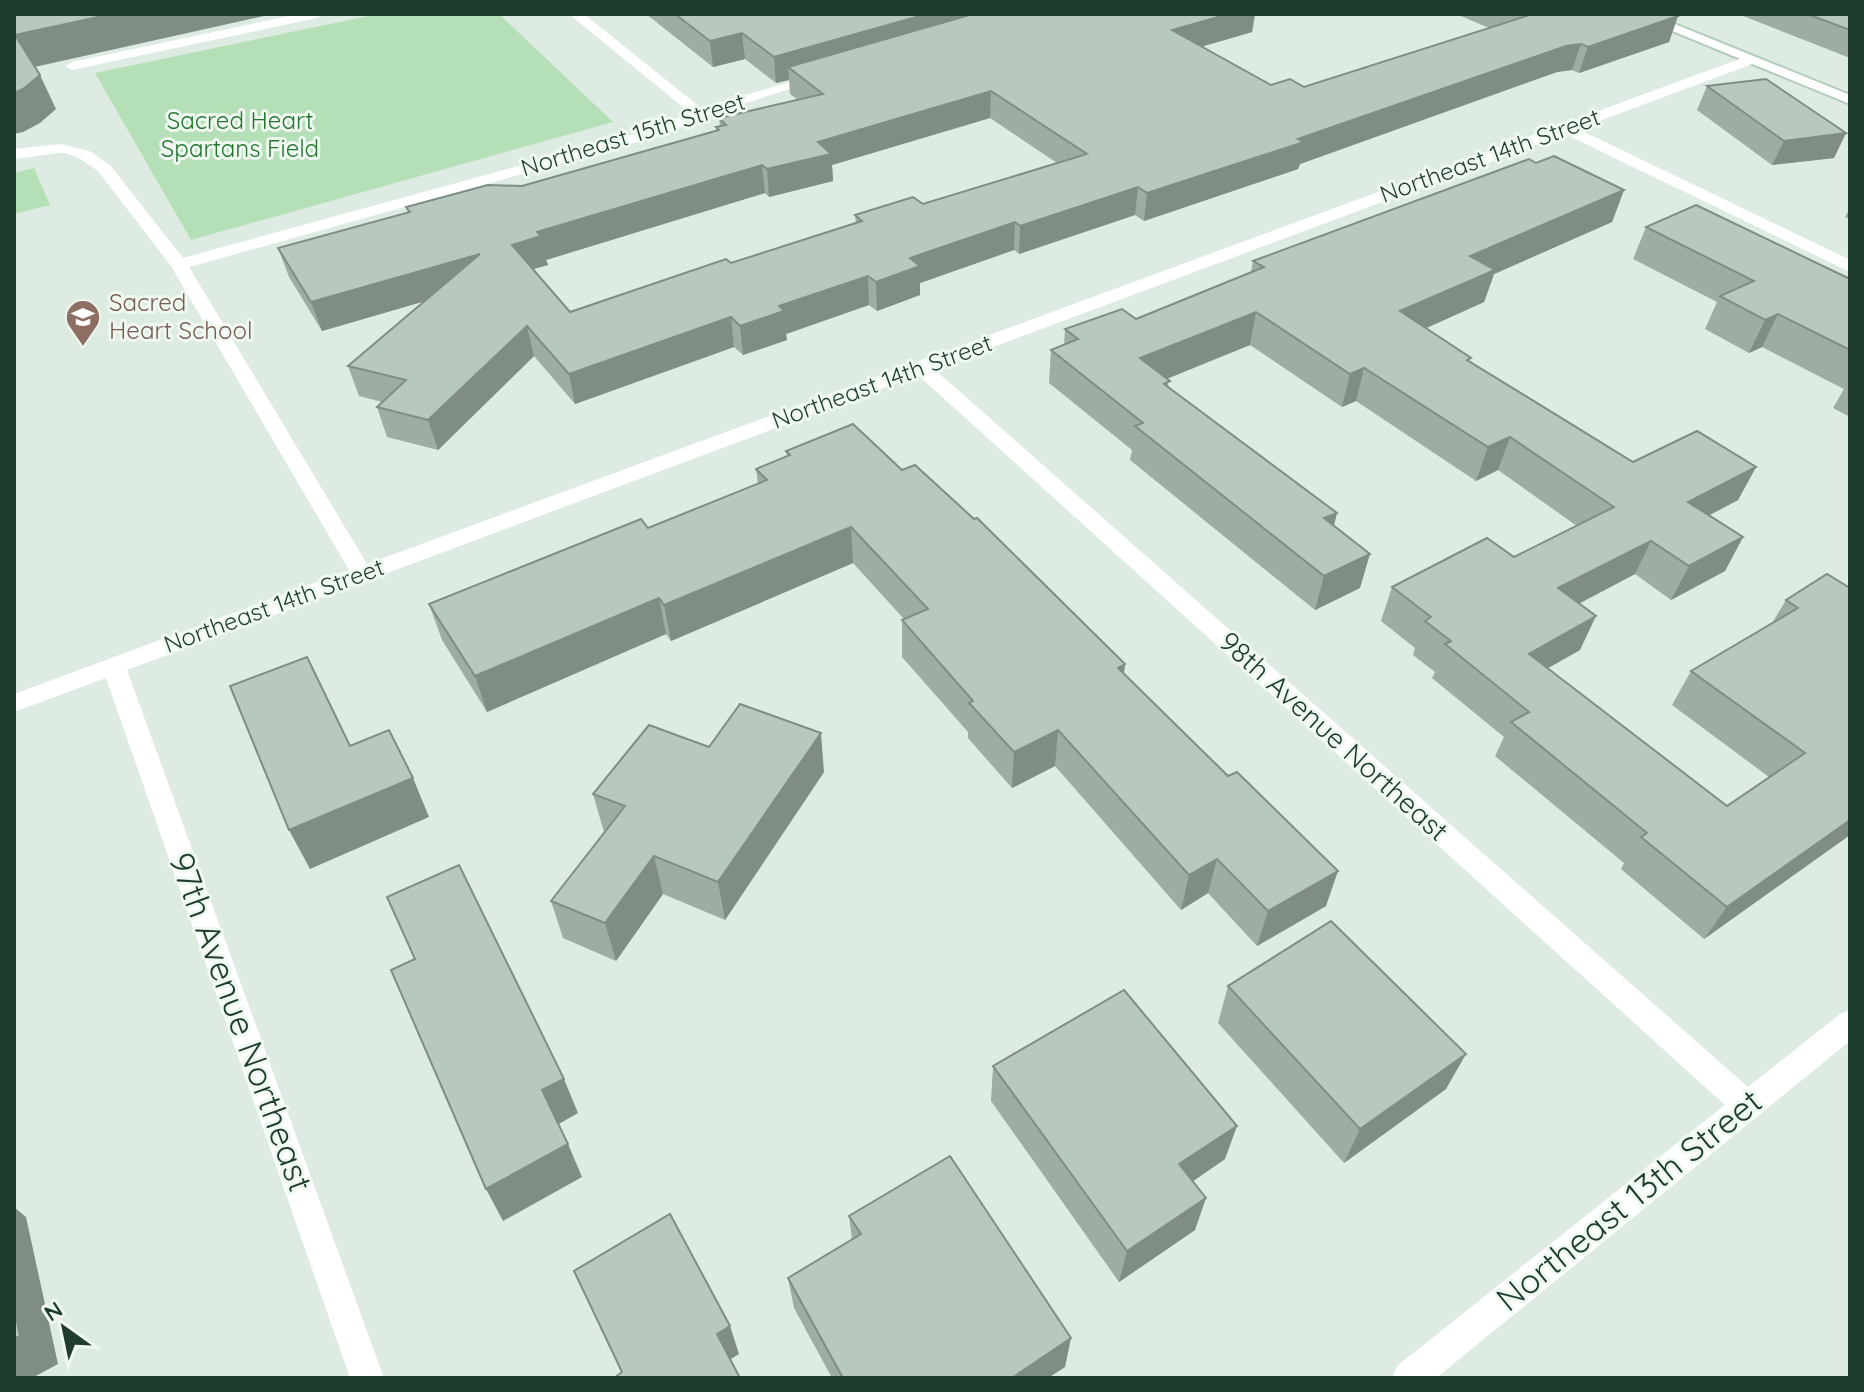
<svg xmlns="http://www.w3.org/2000/svg" width="1864" height="1392" viewBox="0 0 1864 1392" font-family="Quicksand,sans-serif">
	<style>
		.green { fill: #b5dfb6 }
		.lines { fill: none; stroke-linecap: round; stroke-linejoin: round }
		.secondary-casing { stroke: #b1ccbb; stroke-width: 4 }
		.lane { fill: #fff; fill-rule: evenodd }
		.street { fill: #fff; fill-rule: evenodd }
		.secondary { fill: #fff; fill-rule: evenodd }
		.wall { fill: #9dada3; fill-rule: evenodd }
		.shaded-wall { fill: #808d84 }
		.building { fill: #b7c9bd; stroke: #808d84; stroke-width: 2; fill-rule: evenodd }
		.labels { text-anchor: middle; stroke-width: 6; stroke-linejoin: round; paint-order: stroke }
		.far-park-label { font-size: 24px; fill: #257730; stroke: #eff8f1 }
		.far-street-label { font-size: 24px; fill: #1e3d2d; stroke: #eff8f1 }
		.far-education-label { font-size: 24px; fill: #785e54; stroke: #eff8f1; text-anchor: start }
		.street-label { font-size: 28px; fill: #1e3d2d; stroke: #eff8f1 }
		.near-street-label { font-size: 34px; fill: #1e3d2d; stroke: #eff8f1 }
	</style>
	<rect width="100%" height="100%" fill="#deebe2"/>
	<g class="green">
		<path d="M378 14H499L613 122 191 240 95 73Z"/>
		<path d="M34 168 50 205 14 214V173Z"/>
	</g>
	<g class="lines">
		<g class="secondary-casing">
			<path id="secondary" d="M1631 14H1650L1850 95V104Z"/>
		</g>
		<g class="lane">
			<path d="M298 14H324L317 18 72 70 65 66 72 62Z"/>
			<path d="M61 144 69 149 66 152 14 159V149Z"/>
		</g>
		<path class="street" d="M569 14H584L701 108 821 73 828 77 704 116 666 134 189 267 367 564 1745 57H1755V63L1578 129 1850 260V272L1565 134 934 369 1748 1087 1840 1014 1850 1010V1041L1436 1378H1392L1397 1366 1725 1105 918 375 127 670 384 1378H350L106 678 14 712V694L349 570 171 266 98 171 79 158 53 149 61 144 89 151 110 165 183 258 656 128 689 112Z"/>
		<use href="#secondary" class="secondary"/>
	</g>
	<g class="wall">
		<path d="M646 14H1255L1252 32 1201 47 1271 85 1304 87 1489 28 1456 14H1675L1678 16 1669 42 1579 73 1572 70 1557 72 1300 164 1298 169 1144 221 1135 215 1019 254 1014 250 920 283V295L877 311 869 305 786 334 787 340 743 355 734 347 575 404 534 356 438 450 387 437 377 407 382 402 359 396 348 366 425 301 322 331 289 277 278 248 408 213 406 207 522 186 717 130 716 127 720 126 719 118 798 100 790 94 789 80 776 83 745 59 713 67ZM990 118 1057 163 923 204 855 215 856 223 731 263 570 312 533 269 548 265 546 260 765 193 769 197 833 181 832 165Z"/>
		<path d="M1738 14H1850V58Z"/>
		<path d="M1707 86 1846 133 1834 158 1772 165 1697 110Z"/>
		<path d="M1536 163 1624 190 1612 222 1494 274 1484 302 1426 328 1470 362 1633 462 1756 467 1738 500 1710 515 1743 537 1725 571 1671 600 1635 574 1579 604 1580 650 1548 668 1727 806 1769 777 1672 705 1691 671 1772 623 1786 600 1850 588V835L1704 939 1621 869 1624 863 1495 756 1504 737 1432 678 1435 672 1413 655 1415 648 1381 621 1392 587 1514 557 1577 526 1498 470 1476 481 1356 401 1342 407 1250 345 1167 379 1169 388 1337 513 1334 526 1360 588 1315 610 1130 460 1132 450 1049 383 1051 350 1064 345 1065 329 1136 319 1251 272 1253 261Z"/>
		<path d="M1850 208V219L1845 217Z"/>
		<path d="M1646 227 1850 279V417L1833 408 1844 389 1762 347 1749 353 1705 329 1717 302 1633 259Z"/>
		<path d="M786 451 902 470 1125 664 1124 674 1326 906 1257 946 1208 893 1181 910 1055 766 1012 788 968 738V732L902 657V620L904 619 853 563 671 641 666 634 487 712 442 640 429 604 648 528 758 484 756 469 787 456Z"/>
		<path d="M709 747 824 772 725 920 663 894 616 961 563 938 551 901 604 832 593 794Z"/>
		<path d="M1228 986 1446 1089 1344 1163 1218 1023Z"/>
		<path d="M993 1066 1225 1159 1193 1181 1195 1230 1119 1282 991 1101Z"/>
		<path d="M849 1216 1065 1367 1048 1378H832L794 1308 788 1278 852 1240Z"/>
	</g>
	<g class="shaded-wall">
		<path d="M112 14H273L30 68 15 35Z"/>
		<path d="M927 14H1015L788 67 789 80 776 83 774 57Z"/>
		<path d="M1229 14H1255L1252 32 1169 56 1172 30Z"/>
		<path d="M1678 16 1669 42 1579 73 1588 47Z"/>
		<path d="M742 33 745 59 713 67 710 41Z"/>
		<path d="M1581 44 1572 70 1557 72 1300 164 1298 169 1144 221 1147 193 1298 139 1566 46Z"/>
		<path d="M40 75 56 109 40 123 23 132 14 134V93Z"/>
		<path d="M991 91 990 118 832 165 833 181 769 197 767 169 818 142Z"/>
		<path d="M1846 133 1834 158 1772 165 1784 141Z"/>
		<path d="M762 165 765 193 546 260 548 265 519 273 512 245 537 232Z"/>
		<path d="M1138 187 1135 215 1019 254 1020 226Z"/>
		<path d="M1624 190 1612 222 1494 274 1484 302 1391 344 1400 311 1470 256Z"/>
		<path d="M1015 222 1014 250 920 283V295L877 311 876 282 910 258Z"/>
		<path d="M480 254 487 283 322 331 311 302Z"/>
		<path d="M868 276 869 305 786 334 787 340 743 355 740 326 779 306Z"/>
		<path d="M1256 312 1250 345 1136 391 1140 358Z"/>
		<path d="M1778 314 1762 347 1749 353 1765 320Z"/>
		<path d="M731 317 734 347 575 404 569 374Z"/>
		<path d="M527 326 534 356 438 450 428 420Z"/>
		<path d="M1364 368 1356 401 1342 407 1350 374Z"/>
		<path d="M1510 437 1498 470 1476 481 1488 447Z"/>
		<path d="M1756 467 1738 500 1671 535 1688 502Z"/>
		<path d="M1337 513 1328 547 1324 518Z"/>
		<path d="M851 527 853 563 671 641 664 605Z"/>
		<path d="M1743 537 1725 571 1671 600 1689 566Z"/>
		<path d="M1651 541 1635 574 1543 622 1558 588Z"/>
		<path d="M1370 554 1360 588 1315 610 1324 576Z"/>
		<path d="M659 598 666 634 487 712 475 676Z"/>
		<path d="M1596 616 1580 650 1514 687 1529 654Z"/>
		<path d="M1125 664 1120 700 1118 668Z"/>
		<path d="M1058 730 1055 766 1012 788 1014 752Z"/>
		<path d="M821 733 824 772 725 920 718 882Z"/>
		<path d="M413 778 429 817 310 869 289 830Z"/>
		<path d="M1850 820V835L1704 939 1727 907Z"/>
		<path d="M654 856 663 894 616 961 605 923Z"/>
		<path d="M1217 859 1208 893 1181 910 1189 875Z"/>
		<path d="M1338 871 1326 906 1257 946 1268 911Z"/>
		<path d="M1466 1054 1446 1089 1344 1163 1360 1129Z"/>
		<path d="M564 1079 578 1113 557 1125 542 1090Z"/>
		<path d="M1237 1126 1225 1159 1170 1197 1179 1164Z"/>
		<path d="M568 1144 582 1177 503 1221 486 1189Z"/>
		<path d="M1206 1198 1195 1230 1119 1282 1127 1251Z"/>
		<path d="M14 1207 26 1217 58 1364 32 1378H14Z"/>
		<path d="M730 1326 739 1354 726 1362 717 1334Z"/>
		<path d="M1071 1338 1065 1367 1048 1378H1012Z"/>
	</g>
	<g class="building">
		<path d="M14 14H112L15 35 40 75 23 89 14 93Z"/>
		<path d="M675 14H927L774 57 742 33 710 41Z"/>
		<path d="M973 14H1229L1172 30 1271 85 1290 79 1304 87 1527 16 1522 14H1675L1678 16 1588 47 1581 44 1566 46 1298 139 1304 142 1147 193 1138 187 1020 226 1015 222 910 258 920 266 876 282 868 276 779 306 784 311 740 326 731 317 569 374 527 326 428 420 377 407 406 380 348 366 480 254 311 302 278 248 410 212 406 207 488 185 522 186 719 130 716 127 726 125 719 118 823 94 788 67ZM991 91 1087 154 923 204 913 197 855 215 862 221 731 263 726 259 570 312 512 245 541 236 537 232 762 165 767 169 831 154 818 142Z"/>
		<path d="M1807 14H1850V30Z"/>
		<path d="M1766 79 1846 133 1784 141 1707 86Z"/>
		<path d="M1554 156 1624 190 1470 256 1495 270 1400 311 1471 358 1467 360 1633 462 1697 431 1756 467 1688 502 1743 537 1689 566 1651 541 1558 588 1596 616 1529 654 1727 806 1805 753 1691 671 1798 608 1786 600 1827 574 1850 588V820L1727 907 1641 837 1647 833 1511 722 1529 712 1445 644 1451 641 1425 621 1431 617 1392 587 1487 538 1514 557 1614 507 1510 437 1488 447 1364 368 1350 374 1256 312 1140 358 1170 381 1164 384 1337 513 1324 518 1370 554 1324 576 1135 426 1143 423 1051 350 1078 339 1065 329 1122 309 1136 319 1264 267 1253 261 1529 159 1536 163Z"/>
		<path d="M1696 205 1850 279V350L1778 314 1765 320 1720 296 1754 281 1646 227Z"/>
		<path d="M853 424 902 470 915 465 974 519 977 518 1125 664 1118 668 1228 776 1237 772 1338 871 1268 911 1217 859 1189 875 1058 730 1014 752 969 703 973 701 902 620 928 609 851 527 664 605 659 598 475 676 429 604 641 519 648 528 767 480 756 469 790 455 786 451Z"/>
		<path d="M307 657 350 746 389 730 413 778 289 830 230 686Z"/>
		<path d="M740 704 821 733 718 882 654 856 605 923 551 901 625 806 593 794 649 725 709 747Z"/>
		<path d="M459 865 564 1079 542 1090 568 1144 486 1189 391 970 415 959 387 897Z"/>
		<path d="M1331 921 1466 1054 1360 1129 1228 986Z"/>
		<path d="M1124 990 1237 1126 1179 1164 1206 1198 1127 1251 993 1066Z"/>
		<path d="M950 1156 1071 1338 1012 1378H843L788 1278 861 1234 849 1216Z"/>
		<path d="M670 1214 730 1326 717 1334 740 1378H614L622 1372 574 1271Z"/>
		<path d="M14 1308 20 1336 14 1339Z"/>
	</g>
	<defs>
		<g id="school-pin" transform="scale(1.8)"><path d="M0 17L-7.5 6A9.5 9.5 0 1 1 7.5 6Z" fill="#8d6e63" stroke="#eff8f1"/><path d="M0-5L7-2L0 1L-7-2ZM-4 1L0 2.5L4 1V4Q0 6-4 4Z" fill="#fff"/></g>
	</defs>
	<g fill-rule="evenodd">
		<use href="#school-pin" x="83" y="317"/>
	</g>
	<g class="labels">
		<g class="far-park-label">
			<text x="240" y="129">Sacred Heart<tspan x="240" dy="28">Spartans Field</tspan></text>
		</g>
		<g class="far-street-label">
			<text transform="translate(633 135) rotate(-17)" y="8">Northeast 15th Street</text>
			<text transform="translate(1490 156) rotate(-20)" y="8">Northeast 14th Street</text>
			<text transform="translate(882 382) rotate(-20)" y="8">Northeast 14th Street</text>
			<text transform="translate(274 606) rotate(-20)" y="8">Northeast 14th Street</text>
		</g>
		<g class="far-education-label">
			<text x="109" y="311">Sacred<tspan x="109" dy="28">Heart School</tspan></text>
		</g>
		<g class="street-label">
			<text transform="translate(1334 736) rotate(42)" y="10">98th Avenue Northeast</text>
		</g>
		<g class="near-street-label">
			<text transform="translate(241 1022) rotate(70)" y="12">97th Avenue Northeast</text>
			<text transform="translate(1629 1200) rotate(-39)" y="12">Northeast 13th Street</text>
		</g>
	</g>
	<rect width="1864" height="1392" fill="none" stroke="#1e3d2d" stroke-width="32"/>
	<g transform="translate(64 1328) rotate(327)" stroke="#eff8f1" stroke-width="6" paint-order="stroke">
	<path d="M0-6L14 30L0 20L-14 30Z" fill="#1e3d2d"/>
	<text y="-12" font-size="22" font-weight="bold" text-anchor="middle" fill="#1e3d2d">N</text>
	</g>
</svg>
